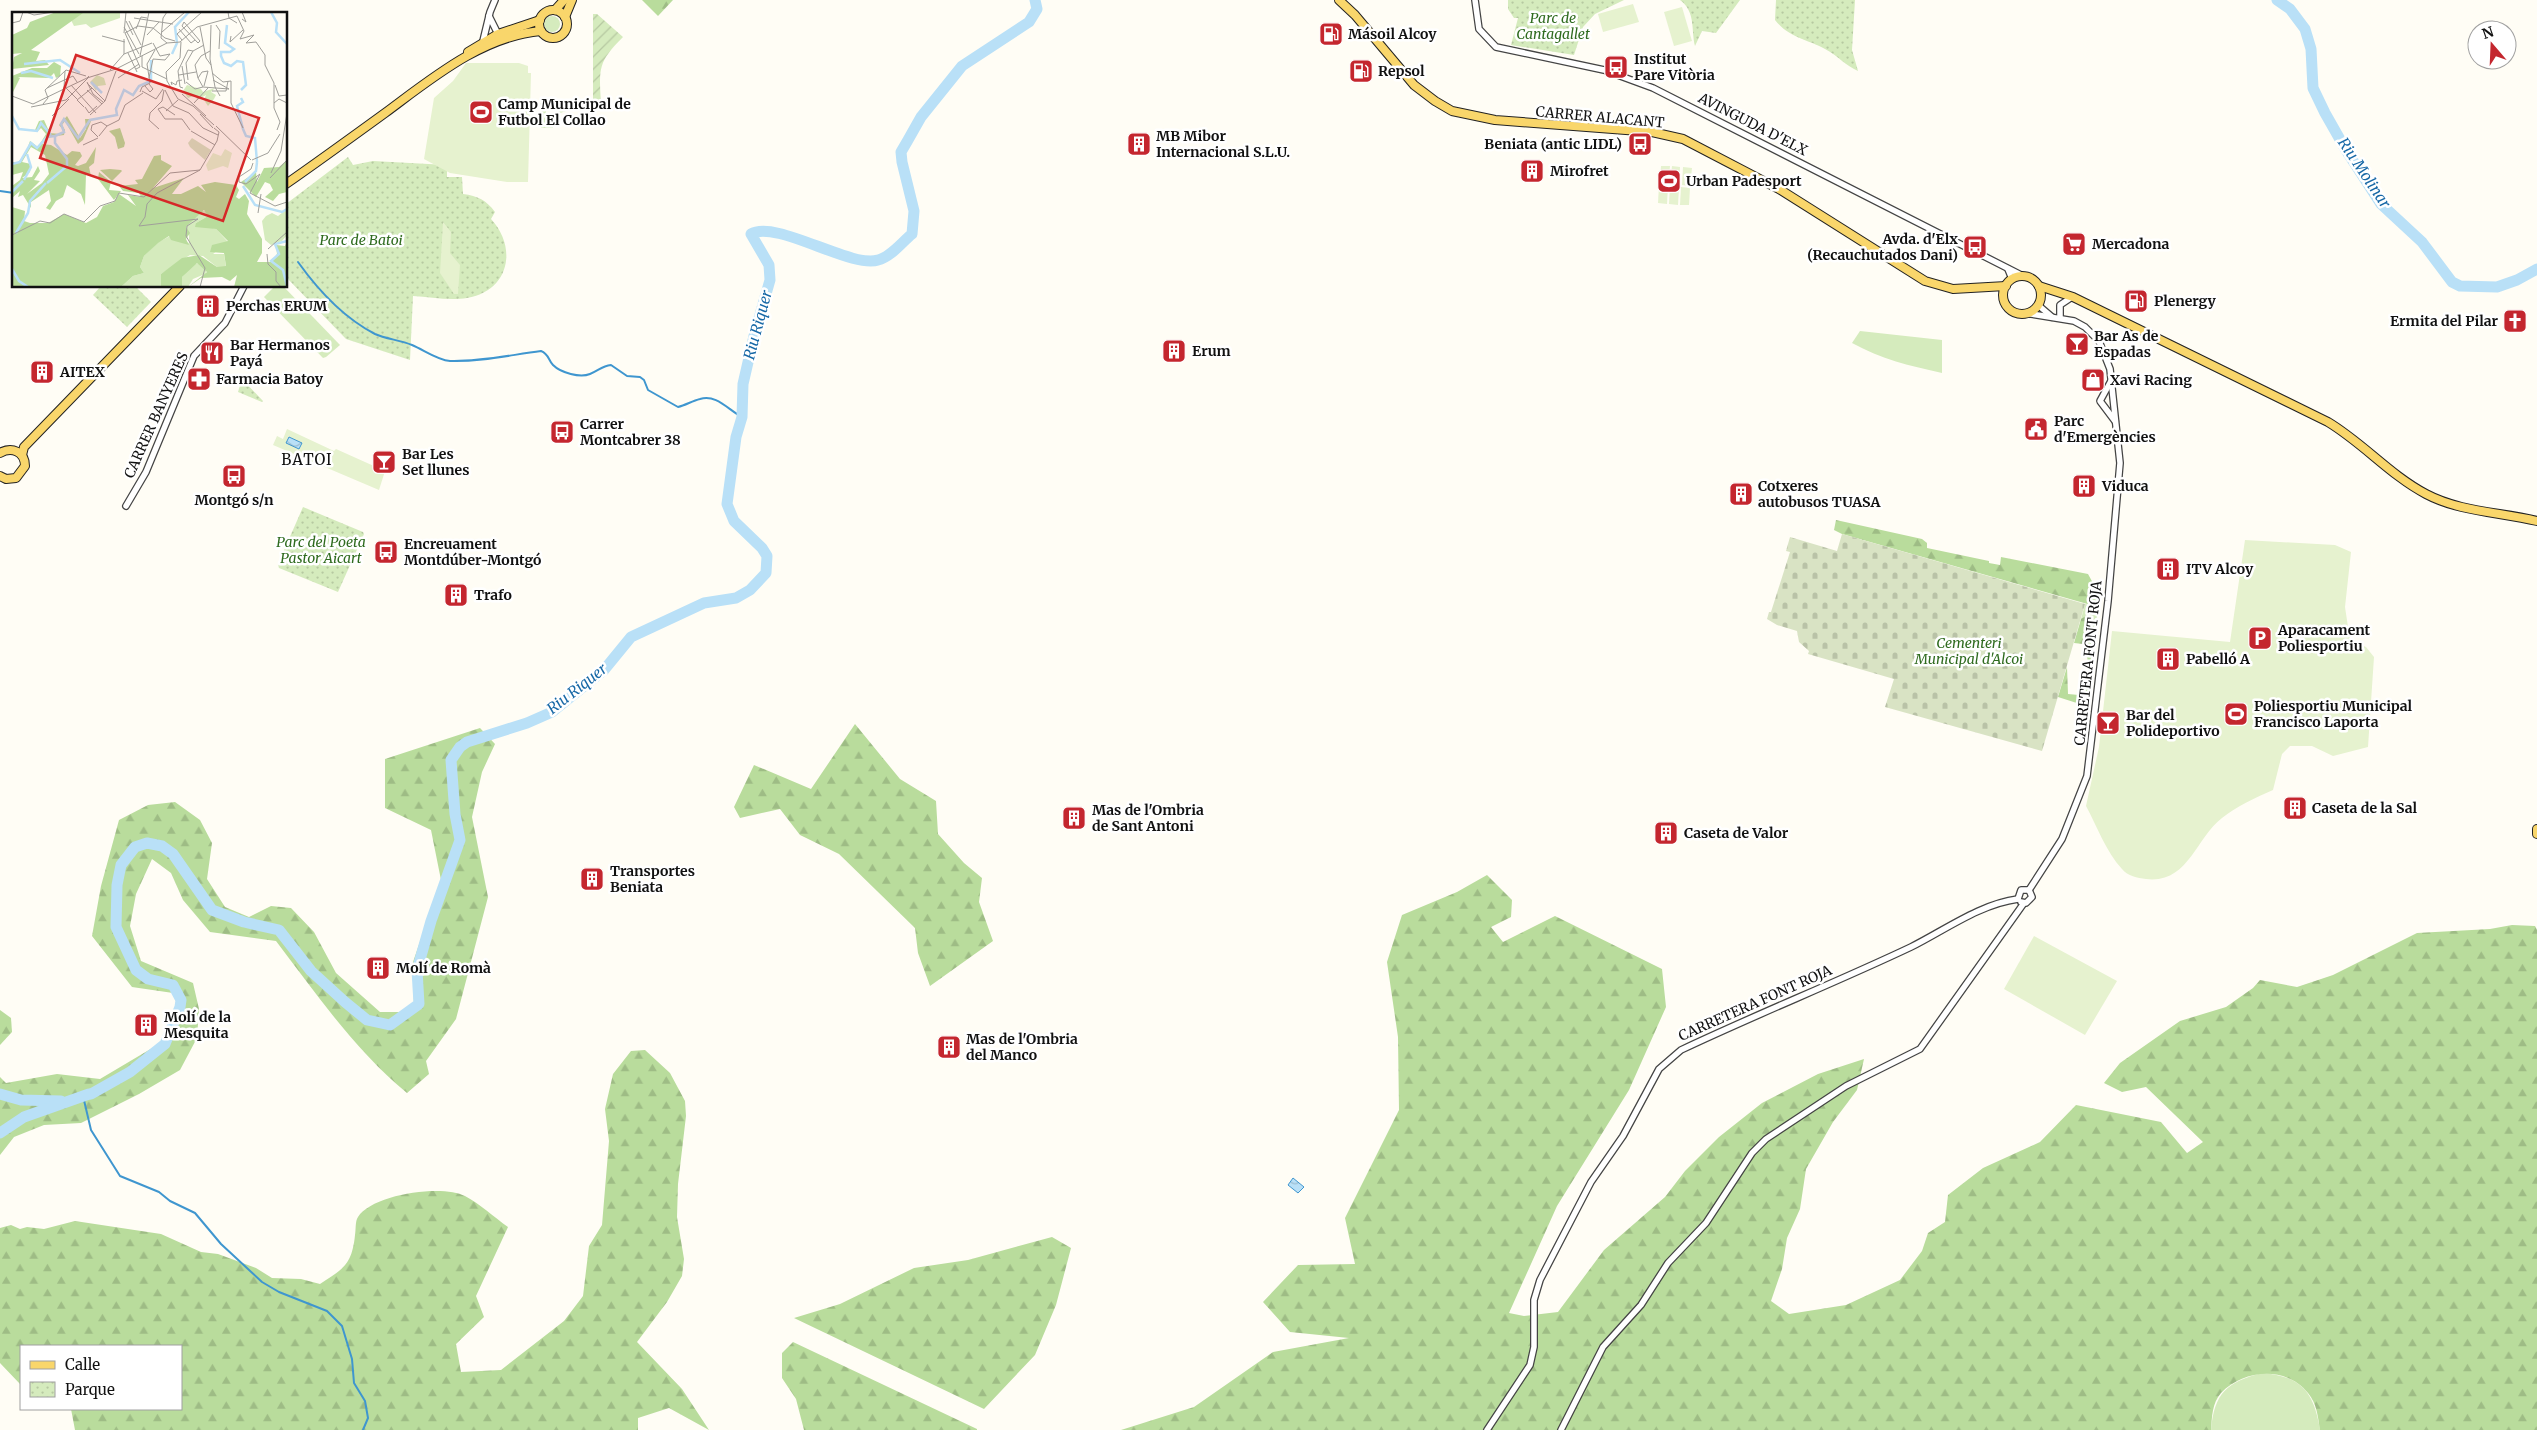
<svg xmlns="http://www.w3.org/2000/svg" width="2537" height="1430" viewBox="0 0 2537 1430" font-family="Merriweather,serif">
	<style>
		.grass { fill: #d5ebbd }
		.forest { fill: url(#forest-firs) }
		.cemetery { fill: url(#cemetery-stones) }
		.park { fill: url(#park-dots) }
		.garden { fill: url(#garden-furrows) }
		.pitch { fill: #e6f2cf }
		.water { fill: url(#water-waves); stroke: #3f96cf }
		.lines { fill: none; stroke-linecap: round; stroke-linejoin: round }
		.stream { stroke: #3f96cf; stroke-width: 2 }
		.river { stroke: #b9e0f7; stroke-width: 11 }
		.minor-casing { stroke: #444; stroke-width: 8 }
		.major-casing { stroke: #222; stroke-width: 10 }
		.minor { stroke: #fff; stroke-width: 5.5 }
		.major { stroke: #f9d66b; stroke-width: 8 }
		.labels { text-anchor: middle; stroke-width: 5; stroke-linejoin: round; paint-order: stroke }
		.park-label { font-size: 14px; font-style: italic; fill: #2f6b1f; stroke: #fff }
		.poi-label { font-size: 14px; font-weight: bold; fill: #111; stroke: #fff; text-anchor: start }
		.street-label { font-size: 14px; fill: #111; stroke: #fff }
		.water-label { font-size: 15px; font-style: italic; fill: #1768a6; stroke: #fff }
		.neighbourhood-label { font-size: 15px; letter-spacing: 1px; fill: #111; stroke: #fff }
		.inset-river { fill: none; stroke: #b9e0f7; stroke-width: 2.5 }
		.inset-road { fill: none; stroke: #a09f9a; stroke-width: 1 }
		.view { fill: #d62828; fill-opacity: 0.15; stroke: #d62828; stroke-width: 2.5 }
		.inset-edge { fill: none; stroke: #111; stroke-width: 2.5 }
	</style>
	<defs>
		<pattern id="forest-firs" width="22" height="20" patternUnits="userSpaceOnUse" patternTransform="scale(1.25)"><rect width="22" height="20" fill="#b9dc9c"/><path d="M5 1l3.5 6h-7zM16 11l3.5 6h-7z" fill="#9ebc85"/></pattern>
		<pattern id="cemetery-stones" width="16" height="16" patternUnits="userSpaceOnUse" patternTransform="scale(1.25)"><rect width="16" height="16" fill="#d9e3c4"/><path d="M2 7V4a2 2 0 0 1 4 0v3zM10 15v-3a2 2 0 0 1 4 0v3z" fill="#b9c2a7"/></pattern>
		<pattern id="park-dots" width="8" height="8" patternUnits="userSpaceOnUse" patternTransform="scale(1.25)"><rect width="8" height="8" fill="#d5ebbd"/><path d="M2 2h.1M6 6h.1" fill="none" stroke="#b6c8a1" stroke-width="1.8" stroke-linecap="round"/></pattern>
		<pattern id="garden-furrows" width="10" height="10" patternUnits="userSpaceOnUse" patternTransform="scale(1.25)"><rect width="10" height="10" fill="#d5ebbd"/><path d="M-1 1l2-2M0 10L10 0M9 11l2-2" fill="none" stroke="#b6c8a1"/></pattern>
		<pattern id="water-waves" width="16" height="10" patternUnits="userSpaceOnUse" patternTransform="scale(1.25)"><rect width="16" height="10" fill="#b9e0f7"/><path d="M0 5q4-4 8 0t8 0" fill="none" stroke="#9ebfd3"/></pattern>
	</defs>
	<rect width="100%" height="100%" fill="#fffdf5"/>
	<g class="grass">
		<circle cx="552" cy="24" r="8"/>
		<path d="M540 103H546V117L552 119 553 128H541Z"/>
		<path d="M566 103V111L560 113V127H556V104Z"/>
		<path d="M275 286H283L340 345 326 357 323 358 264 297Z"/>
		<path d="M1860 331 1942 340V373C1910 366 1881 359 1852 343Z"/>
		<path d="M2085 604 2098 607 2096 626 2095 620 2081 619Z"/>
		<path d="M2262 1373C2302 1376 2314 1393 2320 1430H2211C2214 1393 2227 1382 2262 1373Z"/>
	</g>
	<g class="forest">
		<path d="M642 0H673L658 16Z"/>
		<path d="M1836 520 1922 539 1927 543V548L1989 561V563L2000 565 2001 557 2088 574 2099 594 2098 607 1842 534 1834 530Z"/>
		<path d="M2086 616 2095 620C2096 628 2092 635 2091 643 2090 655 2096 685 2087 693L2082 690C2092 676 2089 659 2083 644L2074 643 2081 619Z"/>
		<path d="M2067 667 2068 694 2079 695 2083 705 2058 697Z"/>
		<path d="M855 724 900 779 936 801 938 834 964 863 982 878 979 902 993 941 930 986 918 953 915 928 839 854 800 835 780 809 740 818 734 807 754 765 811 789Z"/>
		<path d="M480 728 495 744 482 772 472 817 488 897 456 1019 426 1061 429 1074 407 1093C355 1050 317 995 276 941L210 932 183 900 171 873 152 859 136 894 130 926 141 961 193 983 199 1009 197 1038 180 1070 139 1094 81 1123 44 1125 14 1137 0 1155V1077L6 1083 57 1074 100 1079 159 1044 180 1012 173 993 132 987 92 936 101 886 119 820 148 805 175 802 200 820 212 843 207 879 225 907 249 917 271 906 291 908 314 932 336 973 380 1012H414L413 962 441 880 431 830 385 808V759Z"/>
		<path d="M1487 875 1512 900 1511 917 1491 927 1503 942 1555 916 1662 969 1666 1007 1629 1090 1557 1206 1509 1313 1524 1316 1558 1312 1604 1250 1665 1197 1685 1171 1719 1137 1762 1103 1818 1074 1864 1059 1857 1090 1833 1122 1806 1169 1800 1209 1787 1238 1782 1269 1771 1301 1789 1314 1846 1305 1900 1280 1922 1251 1928 1233 1945 1222 1948 1195 1983 1168 2040 1142 2076 1105 2161 1122 2187 1153 2203 1142 2146 1087 2122 1092 2104 1083 2120 1063 2180 1021 2226 1007 2253 988 2260 980 2297 987 2333 975 2417 933 2490 929 2512 925 2535 926 2537 930V1430H2320C2318 1417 2317 1404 2308 1393 2287 1366 2244 1369 2221 1393 2212 1403 2212 1417 2211 1430H1121L1194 1407 1273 1352 1349 1338 1290 1332 1263 1302 1298 1265 1355 1264 1345 1218 1399 1110 1398 1037 1387 962 1402 915 1457 892Z"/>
		<path d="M0 1010 11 1018 12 1032 0 1045Z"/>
		<path d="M645 1050 670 1073 685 1101 686 1116 678 1184 677 1217 684 1259 682 1276 667 1302 637 1342 682 1389 709 1430 669 1408 638 1418V1430H75L71 1409H181V1346H21L20 1384 0 1363V1228L11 1225 20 1229 27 1227 44 1229 75 1221 161 1234 201 1252 218 1254 256 1268 272 1278 301 1279 320 1284C343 1269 352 1265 355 1235 356 1230 355 1221 358 1217 372 1194 443 1184 465 1196 480 1204 494 1217 508 1227L476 1296 484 1317 456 1344 461 1372 501 1370 564 1321 583 1296 589 1246 602 1225 609 1141 605 1109 613 1074 631 1051Z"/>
		<path d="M1052 1237 1071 1248 1056 1305 1035 1355 984 1409 794 1318 840 1304 914 1268 968 1260Z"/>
		<path d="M793 1342 977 1429V1430H804L796 1399 782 1378V1353Z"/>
	</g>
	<path class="cemetery" d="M1842 534 2085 604 2042 751 1885 707 1894 679 1808 654 1809 651 1799 642 1797 631 1777 625 1767 619 1769 612H1771L1790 552 1786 551 1790 537 1837 551Z"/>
	<g class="park">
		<path d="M1508 0H1624L1595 14 1583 27 1574 55 1511 45 1518 18H1514L1508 9Z"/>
		<path d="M1680 0H1740L1716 33 1702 31 1695 46C1691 30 1696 12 1680 0Z"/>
		<path d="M1776 0H1855L1852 50 1858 71C1846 66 1837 55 1825 49 1807 39 1789 38 1775 20Z"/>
		<path d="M348 157 353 165 373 161 447 165V177H462L463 194C478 196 486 200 495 212L491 219C518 248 509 291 467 298 450 301 430 297 413 296L410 360 346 339 286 277V204Z"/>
		<path d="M101 286H135L151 302 127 327 93 295Z"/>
		<path d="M244 381 263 401 262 402 238 392 241 382Z"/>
		<path d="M303 507 363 532 364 534 338 592 279 568 278 564Z"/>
	</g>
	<path class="garden" d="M593 14H597L623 37C598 62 599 68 601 102H593Z"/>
	<g class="pitch">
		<path d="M1633 4 1639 22 1603 32 1598 14Z"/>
		<path d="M1682 7 1692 41 1674 46 1664 12Z"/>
		<path d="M466 63H519L528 66V73H531L528 182H507L450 173 424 159 434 98 453 81Z"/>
		<path d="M1661 166H1670L1668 184 1660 183Z"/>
		<path d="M1672 166 1680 167 1679 185 1670 184Z"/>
		<path d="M1683 167 1692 168 1690 186 1682 185Z"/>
		<path d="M1659 185 1668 186 1667 204 1658 203Z"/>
		<path d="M1670 186 1679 187 1678 205 1669 204Z"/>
		<path d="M1681 187 1690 188 1689 205H1680Z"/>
		<path d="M443 222 451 232 450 253 460 265 458 294H454L440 273Z"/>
		<path d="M287 429 334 451 336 449 385 471 379 490 273 445 277 436 283 439Z"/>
		<path d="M2245 540 2335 545 2351 552 2345 607 2350 640 2366 647 2374 657 2368 747 2333 756 2312 746H2290L2282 754 2273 790C2255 798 2237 806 2222 818 2195 839 2188 884 2146 879 2137 878 2128 876 2122 869 2106 852 2097 826 2086 806L2099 747 2112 631 2230 642Z"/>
		<path d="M2034 936 2117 981 2085 1035 2004 989Z"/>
	</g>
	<g class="water">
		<path d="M289 437 302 443 299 449 286 443Z"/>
		<path d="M1293 1178 1304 1187 1298 1193 1288 1185Z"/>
	</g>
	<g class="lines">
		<g class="stream">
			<path d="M0 191 14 193"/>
			<path d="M298 262C318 290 344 318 375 334 386 339 400 340 412 345 424 350 437 360 450 361 480 362 510 355 541 351 549 354 548 360 553 365 561 373 580 378 590 374 598 371 602 366 611 365L627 376 640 377 644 380 648 390 678 407C686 405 692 401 700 399 717 394 728 410 742 417"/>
			<path d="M83 1096 91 1130 120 1176 159 1192 170 1201 195 1213 221 1244 262 1282 279 1292 327 1311 342 1326 352 1359 354 1383 365 1401 368 1418 363 1430"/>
		</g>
		<g class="river">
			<path d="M2277 0 2290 9 2305 29 2311 49 2313 88 2325 113 2346 150 2381 204 2422 242 2452 282 2460 286 2497 287 2517 280 2537 269"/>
			<path d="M0 1094 21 1100 61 1101"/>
			<path d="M91 1094 130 1072 165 1044 180 1007 181 1000 173 985 148 979 136 970 116 927 117 885 121 865 135 847 147 843 162 846 173 854 212 910 244 922 279 930 311 971 345 1002 367 1020 390 1025 419 1004 417 970 431 921 460 840 455 814 451 760 460 747 467 742 527 723 552 712 604 670 631 637 704 603 736 598 750 590 766 573 767 556 762 548 734 521 727 504 736 437 742 417 743 384 754 336 770 280 769 265 751 234C775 219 852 269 878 260 891 257 902 242 912 234L914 211 902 162 901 152 908 140 921 117 962 66 1029 22 1037 9 1035 0"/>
			<path d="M0 1133 24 1117 89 1094"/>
		</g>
		<g class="minor-casing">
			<g id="minor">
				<path d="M1475 0 1479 29 1496 47 1604 70 1653 88 2023 276"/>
				<path d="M489 16 498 34"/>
				<path d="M483 41 490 12 495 0"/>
				<path d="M2008 269 2012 279"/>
				<path d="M2038 305 2052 317"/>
				<path d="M2025 313 2074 321 2085 327 2099 341 2110 369 2120 463 2108 601 2087 776 2062 839 2029 890"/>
				<path d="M2060 318V305L2072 297"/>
				<path d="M2111 381 2100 401 2115 421"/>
				<path d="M126 506 146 472 194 356 225 323 244 286"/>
				<path d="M2018 899 2021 890H2029"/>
				<path d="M2021 902 2026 903 2032 897 2029 890"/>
				<path d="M1487 1430 1530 1365 1534 1347V1300L1540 1280 1591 1182 1623 1136 1659 1069 1681 1050C1757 1014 1835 983 1911 947 1945 930 1980 904 2018 899"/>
				<path d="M1561 1430 1603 1347 1641 1305 1668 1263 1706 1223 1752 1153 1766 1139 1846 1086 1920 1049 2024 903"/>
			</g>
		</g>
		<g class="major-casing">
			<g id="major">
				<path d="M1339 0 1355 15 1414 85 1435 101 1452 111 1495 120 1652 132 1683 139 1779 189 1925 281 1953 289 2006 286"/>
				<path d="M555 10 564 0"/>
				<circle cx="553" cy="24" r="14"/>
				<path d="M565 17 572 0"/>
				<path d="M468 52 498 34 540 20"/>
				<path d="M286 184C319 161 352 137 385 113 431 79 482 36 541 31"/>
				<circle cx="2022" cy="295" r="19"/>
				<path d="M2039 286 2073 297 2328 422C2363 443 2390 475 2426 494 2460 512 2500 512 2537 521"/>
				<path d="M0 453C12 446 25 452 25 466L16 478 6 479 0 476"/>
				<path d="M22 455 24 447 180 286"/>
				<path d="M2537 829V834"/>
			</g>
		</g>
		<use href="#minor" class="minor"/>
		<use href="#major" class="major"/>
	</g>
	<defs>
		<g id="fuel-square" transform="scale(1.25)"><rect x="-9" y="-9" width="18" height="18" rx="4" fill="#c4262e" stroke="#fff"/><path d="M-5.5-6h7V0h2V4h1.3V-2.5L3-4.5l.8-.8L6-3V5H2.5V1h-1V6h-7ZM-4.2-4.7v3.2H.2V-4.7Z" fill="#fff"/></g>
		<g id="bus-square" transform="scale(1.25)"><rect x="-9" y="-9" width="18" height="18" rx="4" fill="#c4262e" stroke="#fff"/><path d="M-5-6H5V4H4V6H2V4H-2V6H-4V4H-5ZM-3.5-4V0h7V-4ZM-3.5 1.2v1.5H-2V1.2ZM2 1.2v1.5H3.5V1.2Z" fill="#fff"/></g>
		<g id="stadium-square" transform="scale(1.25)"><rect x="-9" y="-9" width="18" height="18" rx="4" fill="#c4262e" stroke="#fff"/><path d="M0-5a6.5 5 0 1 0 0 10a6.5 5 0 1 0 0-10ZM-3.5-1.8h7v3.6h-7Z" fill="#fff"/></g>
		<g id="building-square" transform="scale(1.25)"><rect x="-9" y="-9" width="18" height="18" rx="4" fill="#c4262e" stroke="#fff"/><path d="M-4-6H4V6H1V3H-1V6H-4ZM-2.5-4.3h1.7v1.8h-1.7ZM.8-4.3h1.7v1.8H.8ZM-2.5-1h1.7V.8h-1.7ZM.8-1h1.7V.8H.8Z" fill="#fff"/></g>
		<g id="supermarket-square" transform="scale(1.25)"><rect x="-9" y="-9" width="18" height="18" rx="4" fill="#c4262e" stroke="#fff"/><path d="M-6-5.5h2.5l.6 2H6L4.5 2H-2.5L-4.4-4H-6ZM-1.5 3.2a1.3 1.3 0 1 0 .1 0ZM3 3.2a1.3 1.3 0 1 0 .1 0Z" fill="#fff"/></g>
		<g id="church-square" transform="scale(1.25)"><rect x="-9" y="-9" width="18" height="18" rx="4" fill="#c4262e" stroke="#fff"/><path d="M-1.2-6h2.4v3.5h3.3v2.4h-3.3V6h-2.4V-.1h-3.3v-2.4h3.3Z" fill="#fff"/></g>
		<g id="bar-square" transform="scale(1.25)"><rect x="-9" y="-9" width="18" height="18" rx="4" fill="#c4262e" stroke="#fff"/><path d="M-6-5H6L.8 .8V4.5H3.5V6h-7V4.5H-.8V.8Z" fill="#fff"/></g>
		<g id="restaurant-square" transform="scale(1.25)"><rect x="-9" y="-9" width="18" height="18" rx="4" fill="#c4262e" stroke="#fff"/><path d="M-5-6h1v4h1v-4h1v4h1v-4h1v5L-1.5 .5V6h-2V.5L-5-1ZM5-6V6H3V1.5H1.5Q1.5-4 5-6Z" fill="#fff"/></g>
		<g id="pharmacy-square" transform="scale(1.25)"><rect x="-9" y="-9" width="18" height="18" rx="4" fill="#c4262e" stroke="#fff"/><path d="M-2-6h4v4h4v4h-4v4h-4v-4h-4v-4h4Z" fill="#fff"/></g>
		<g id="shop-square" transform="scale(1.25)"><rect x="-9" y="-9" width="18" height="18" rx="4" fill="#c4262e" stroke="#fff"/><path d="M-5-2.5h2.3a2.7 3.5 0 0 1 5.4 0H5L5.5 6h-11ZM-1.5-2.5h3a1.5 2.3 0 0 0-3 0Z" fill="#fff"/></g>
		<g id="civic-square" transform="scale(1.25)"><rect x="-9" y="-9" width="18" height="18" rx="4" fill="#c4262e" stroke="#fff"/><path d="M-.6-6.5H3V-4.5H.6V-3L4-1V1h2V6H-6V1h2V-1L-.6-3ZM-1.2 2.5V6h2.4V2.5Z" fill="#fff"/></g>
		<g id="parking-square" transform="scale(1.25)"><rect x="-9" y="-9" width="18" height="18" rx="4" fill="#c4262e" stroke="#fff"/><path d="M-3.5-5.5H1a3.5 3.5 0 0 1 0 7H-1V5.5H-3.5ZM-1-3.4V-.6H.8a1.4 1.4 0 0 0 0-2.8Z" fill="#fff"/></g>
	</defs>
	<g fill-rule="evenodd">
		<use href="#fuel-square" x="1331" y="34"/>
		<use href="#bus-square" x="1616" y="67"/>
		<use href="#fuel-square" x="1361" y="71"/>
		<use href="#stadium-square" x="481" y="112"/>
		<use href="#building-square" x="1139" y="144"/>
		<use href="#bus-square" x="1640" y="144"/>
		<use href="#building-square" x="1532" y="171"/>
		<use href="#stadium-square" x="1669" y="181"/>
		<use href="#supermarket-square" x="2074" y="244"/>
		<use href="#bus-square" x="1975" y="247"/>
		<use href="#fuel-square" x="2136" y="301"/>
		<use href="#building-square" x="208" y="306"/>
		<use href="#church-square" x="2515" y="321"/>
		<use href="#bar-square" x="2077" y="344"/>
		<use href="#building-square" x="1174" y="351"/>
		<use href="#restaurant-square" x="212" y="353"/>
		<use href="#building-square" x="42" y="372"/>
		<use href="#pharmacy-square" x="199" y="379"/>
		<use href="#shop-square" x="2093" y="380"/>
		<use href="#civic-square" x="2036" y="429"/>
		<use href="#bus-square" x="562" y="432"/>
		<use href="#bar-square" x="384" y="462"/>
		<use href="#bus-square" x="234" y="476"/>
		<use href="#building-square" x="2084" y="486"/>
		<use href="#building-square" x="1741" y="494"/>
		<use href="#bus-square" x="386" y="552"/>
		<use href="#building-square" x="2168" y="569"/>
		<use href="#building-square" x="456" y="595"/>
		<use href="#parking-square" x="2260" y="638"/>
		<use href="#building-square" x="2168" y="659"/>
		<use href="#stadium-square" x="2236" y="714"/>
		<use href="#bar-square" x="2108" y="723"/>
		<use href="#building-square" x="2295" y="808"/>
		<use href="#building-square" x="1074" y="818"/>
		<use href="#building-square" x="1666" y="833"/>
		<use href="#building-square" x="592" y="879"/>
		<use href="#building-square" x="378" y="968"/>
		<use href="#building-square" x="146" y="1025"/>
		<use href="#building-square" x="949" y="1047"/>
	</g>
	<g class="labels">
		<g class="park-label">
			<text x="1553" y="23">Parc de<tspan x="1553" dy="16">Cantagallet</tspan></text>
			<text x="361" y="245">Parc de Batoi</text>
			<text x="321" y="547">Parc del Poeta<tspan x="321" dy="16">Pastor Aicart</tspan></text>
			<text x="1969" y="648">Cementeri<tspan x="1969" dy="16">Municipal d'Alcoi</tspan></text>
		</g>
		<g class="poi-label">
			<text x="1348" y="39">Másoil Alcoy</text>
			<text x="1634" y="64">Institut<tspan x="1634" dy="16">Pare Vitòria</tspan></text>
			<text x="1378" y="76">Repsol</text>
			<text x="498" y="109">Camp Municipal de<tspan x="498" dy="16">Futbol El Collao</tspan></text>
			<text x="1156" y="141">MB Mibor<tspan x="1156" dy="16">Internacional S.L.U.</tspan></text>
			<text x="1622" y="149" text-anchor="end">Beniata (antic LIDL)</text>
			<text x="1550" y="176">Mirofret</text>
			<text x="1686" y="186">Urban Padesport</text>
			<text x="1958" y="244" text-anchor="end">Avda. d'Elx<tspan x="1958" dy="16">(Recauchutados Dani)</tspan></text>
			<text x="2092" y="249">Mercadona</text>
			<text x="2154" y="306">Plenergy</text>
			<text x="226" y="311">Perchas ERUM</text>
			<text x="2498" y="326" text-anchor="end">Ermita del Pilar</text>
			<text x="2094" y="341">Bar As de<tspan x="2094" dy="16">Espadas</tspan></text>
			<text x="230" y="350">Bar Hermanos<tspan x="230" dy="16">Payá</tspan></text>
			<text x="1192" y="356">Erum</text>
			<text x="60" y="377">AITEX</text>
			<text x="216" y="384">Farmacia Batoy</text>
			<text x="2110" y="385">Xavi Racing</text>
			<text x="2054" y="426">Parc<tspan x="2054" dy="16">d'Emergències</tspan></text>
			<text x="580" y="429">Carrer<tspan x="580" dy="16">Montcabrer 38</tspan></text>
			<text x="402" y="459">Bar Les<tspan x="402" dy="16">Set llunes</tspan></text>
			<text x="1758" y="491">Cotxeres<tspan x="1758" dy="16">autobusos TUASA</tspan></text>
			<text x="2102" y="491">Viduca</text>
			<text x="234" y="505" text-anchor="middle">Montgó s/n</text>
			<text x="404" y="549">Encreuament<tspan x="404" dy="16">Montdúber-Montgó</tspan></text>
			<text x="2186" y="574">ITV Alcoy</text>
			<text x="474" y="600">Trafo</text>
			<text x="2278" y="635">Aparacament<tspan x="2278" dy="16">Poliesportiu</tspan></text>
			<text x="2186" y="664">Pabelló A</text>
			<text x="2254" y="711">Poliesportiu Municipal<tspan x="2254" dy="16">Francisco Laporta</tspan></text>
			<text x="2126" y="720">Bar del<tspan x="2126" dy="16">Polideportivo</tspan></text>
			<text x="2312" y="813">Caseta de la Sal</text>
			<text x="1092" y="815">Mas de l'Ombria<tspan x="1092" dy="16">de Sant Antoni</tspan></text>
			<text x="1684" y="838">Caseta de Valor</text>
			<text x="610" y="876">Transportes<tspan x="610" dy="16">Beniata</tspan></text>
			<text x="396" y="973">Molí de Romà</text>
			<text x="164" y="1022">Molí de la<tspan x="164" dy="16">Mesquita</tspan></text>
			<text x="966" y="1044">Mas de l'Ombria<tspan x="966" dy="16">del Manco</tspan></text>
		</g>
		<g class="street-label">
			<text transform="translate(1600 117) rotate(5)" y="5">CARRER ALACANT</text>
			<text transform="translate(1753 124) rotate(27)" y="5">AVINGUDA D'ELX</text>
			<text transform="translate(156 415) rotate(-66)" y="5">CARRER BANYERES</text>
			<text transform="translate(2088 663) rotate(-84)" y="5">CARRETERA FONT ROJA</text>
			<text transform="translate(1755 1003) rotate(-24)" y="5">CARRETERA FONT ROJA</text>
		</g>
		<g class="water-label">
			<text transform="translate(2364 173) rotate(56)" y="5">Riu Molinar</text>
			<text transform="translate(758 325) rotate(-75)" y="5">Riu Riquer</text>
			<text transform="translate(577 689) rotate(-38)" y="5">Riu Riquer</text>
		</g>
		<g class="neighbourhood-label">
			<text x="307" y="465">BATOI</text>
		</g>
	</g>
	<g transform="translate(12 12)">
		<rect width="275" height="275" fill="#fffdf5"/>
		<path d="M71 0H108V6L79 16 74 12 62 14 59 8ZM275 197V223L270 229 259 233 253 228 250 209 254 204 260 201 266 204ZM190 199H194L196 204 184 211 204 217 216 230 201 242H212L214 255H205L191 244 178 243 149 262V275H109L121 264 132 261 128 255 132 244 145 231 158 224 177 231V222L174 215ZM187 251 195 258 193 262 181 267 176 275H170V265L181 252Z" fill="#d5ebbd"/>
		<path d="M44 0 71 1 19 38 28 40 24 49 33 48 37 53 0 57 2 45 10 41 0 42V23L15 16 18 10ZM42 50 49 54 48 64 44 66 42 61 37 66 6 65 8 66 0 82V64L20 56H35ZM55 104 68 126 74 117 73 107H80L71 128 66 132 53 109 50 113 53 118 52 123 37 125 30 132 39 133 55 143 60 139 68 140 70 144 63 153 66 154 74 151 84 135 82 151 77 155 79 164 74 162 73 193 69 182 55 173 51 185 44 189 38 198 34 196 39 189 37 178 19 190V196L11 183 6 185 8 179 0 186V174L8 168 11 160 0 163V150H6L13 143 18 129 26 135 34 122 29 116 25 120 16 117 23 118 27 109 32 108 36 117 39 116 37 121 49 122 52 119 47 113ZM19 135 33 143 37 162 30 171 15 182 28 169 22 168 28 159 26 154 20 165 10 166 18 160 19 152 10 150ZM108 116 113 131 112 135 106 137 103 125 97 119ZM149 143V148L160 154 141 176 172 166 160 182H169L186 174 194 180 189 173 203 170 224 173 227 178 224 185 227 187 233 182 237 189 235 202 250 227V241L245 250H260L265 242 264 233 273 234 275 230V275H222L225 263 218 269 210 265 189 266 176 275 195 260 185 251 170 265V275H149V262L170 246 187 243 205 255 214 254 212 241 198 240 200 233 216 229 204 217 183 215 184 211 196 204 192 198 174 215 178 221 174 227 177 233 159 228 157 224 146 231 132 244 128 255 132 261 121 264 109 275H0V195L13 199 12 209 18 211H36L52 202 74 211 85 205 91 194 102 190 107 182 124 194 116 183 129 185 127 181 111 179 107 174 126 172 123 168 130 167 142 144ZM275 148V180L267 182 261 189 253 185 261 178 258 172 253 170 244 185 229 170 244 160 245 170 252 156 267 155ZM98 157 109 158 110 159 100 169 88 158ZM87 160 99 170 97 178 109 179 102 188 86 167Z" fill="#b9dc9c" fill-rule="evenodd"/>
		<path d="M180 126 199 138 193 148 178 135 176 131Z" fill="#d9e3c4"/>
		<path d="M85 63 92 66 94 73 86 74 84 79 78 70ZM175 73 189 77 191 80 203 76 199 80 204 83 202 87 196 94 192 88 194 83 185 88 184 83 176 86 171 79Z" fill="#d5ebbd"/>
		<path d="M213 137 220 141 216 156 211 154 196 159 194 153 201 141 209 144Z" fill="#e6f2cf"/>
		<path class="inset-river" d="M259 0 265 11 264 20 275 32M215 13 213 31 222 37 218 40H209V44L212 51 219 54 225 49 231 50 234 73 229 78M160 42 165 31 163 15 177 0M12 52 48 48 68 61M9 61 19 59 41 66M79 70 90 81M229 86 231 90 225 94 231 117 234 124 243 126 245 150M0 104 7 117 25 119 29 111 39 123M43 124 52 120 49 112 52 107 66 126 78 108 105 103 104 97 112 78 121 83 127 74 139 69V48M0 152 8 150 19 131 25 136 35 125 43 124M12 168 19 155 15 142M233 170 244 159 245 150M35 171 55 154V147L43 131V124M231 174 243 193 270 200 275 197M0 180 11 169M4 221 16 201 18 189 34 171M275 229 263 232 267 242 259 249 271 258 275 274M0 257 7 269 16 275"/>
		<path class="inset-road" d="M14 0 22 3 42 0M155 0 151 6 149 26 155 31 168 30M216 0 217 6 225 11M122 6 161 12M230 7 234 10 230 0M114 9 121 23M117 9 129 33M172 10 188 29 186 31 170 14ZM0 11 8 9 11 0M199 13 198 47 203 75 208 84M204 13 208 19 207 37M112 15 127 42M188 15 194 46 199 53M141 16 153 26 163 29M124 17 129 5 135 6M167 17 179 31 183 28M150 20 173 0M112 21 114 0M135 23 147 10M90 24 113 30M219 24 218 30 231 18M170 28 165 22 190 0M168 30 185 15 225 4 232 19 228 27 242 23 234 31 244 30 253 43V53L262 71V96L268 110 265 118M169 30 168 46 154 60 155 69 166 87 181 94 202 113M116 41 125 60M112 42 140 31M128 44 137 0M130 44V55L155 67M170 54 173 72M124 57 128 55 113 21 126 14 141 16M54 58 74 64M98 58 112 42V27M200 61 211 70 219 69V91L231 116M167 63 184 60M77 64 75 66 104 57 155 31M106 66 127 52M137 66 141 47 153 48 158 42 148 44 141 31M186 66 191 75 217 77 201 68M186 66 183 53 189 44 198 39M186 66 190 60 196 59 192 74M176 68 174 51 181 39 192 33M75 70 81 82 91 90M174 70 183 77 191 75M75 71 93 89M59 73 84 101M160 73 159 70 164 73 165 69 170 68M263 73 267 84 275 83M133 74 138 80 141 77 137 72M35 76 61 64 65 70M52 76 53 59M54 76 65 87M54 76 75 66M171 76 168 75 166 59 176 38 181 39M75 78 90 92M153 78 161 94 177 101 191 116 206 123M130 79 144 87 151 77M200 79H214L216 69M128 80 130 75 138 71 135 52 143 38M170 82 194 104M0 84 21 92 52 77M182 91 196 76M262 91 267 87 275 91M31 92 36 86 33 78 54 58M19 95 54 88 76 66M72 95 65 88 80 76M73 95 77 101 85 94M154 99 166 88M188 102 201 116M78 103 93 89 104 59M163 103 151 95 146 97 153 107H170L178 118M40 104 57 87M204 114 239 148M147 117 137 108 138 101 150 89 152 78M179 119 203 133M87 124 95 114 107 108 113 93 131 81M86 125 79 118 80 113 89 110 95 114M71 133 86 126M240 148 256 141 268 122M241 151 239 157 227 165V170L234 172 248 162 238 181 263 194 275 190M188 158 145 181 135 192 133 205 127 214 186 207 175 214 174 224 193 256 188 275M259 161 269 139 275 101M258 166 275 148M246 201 249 182M0 223 28 209 38 211 52 202 72 210 88 194 103 189 107 181 132 185 158 161 188 158 205 129 207 120 202 116M256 237 275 220M255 242 256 252 264 260V269L269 275"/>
		<path class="view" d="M64 43 247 106 211 209 28 146Z"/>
		<rect width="275" height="275" class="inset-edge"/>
	</g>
	<rect x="20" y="1345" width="162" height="65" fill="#ffffff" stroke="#a0a0a0"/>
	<rect x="30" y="1361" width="25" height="8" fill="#f9d66b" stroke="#a0a0a0"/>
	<text x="65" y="1370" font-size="15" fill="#111111">Calle</text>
	<rect x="30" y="1382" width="25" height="15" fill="url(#park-dots)" stroke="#a0a0a0"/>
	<text x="65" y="1395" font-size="15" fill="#111111">Parque</text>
	<g transform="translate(2492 45) rotate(341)"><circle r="24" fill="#ffffff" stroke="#a0a0a0"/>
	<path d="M0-4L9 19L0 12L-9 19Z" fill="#c4262e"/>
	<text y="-8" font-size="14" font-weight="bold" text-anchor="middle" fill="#111111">N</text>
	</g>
</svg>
